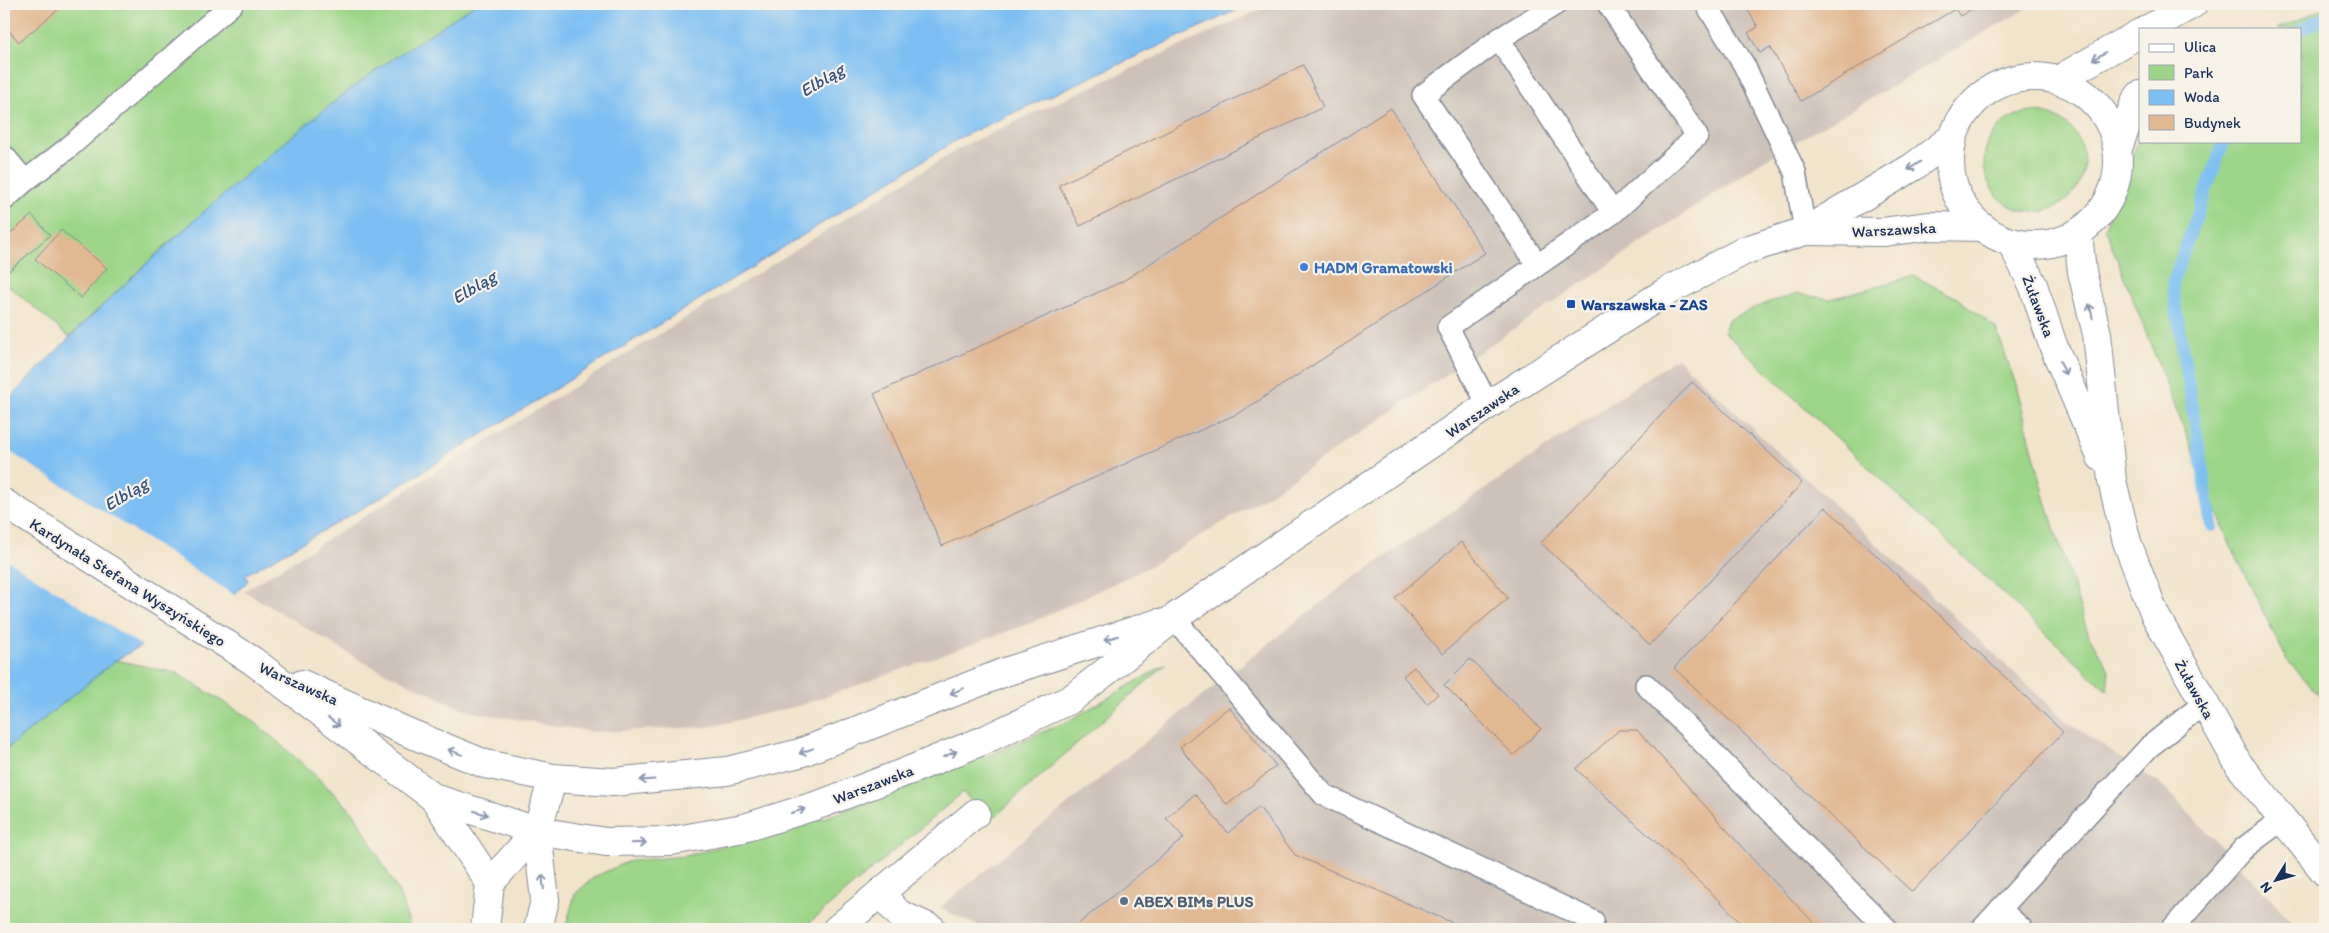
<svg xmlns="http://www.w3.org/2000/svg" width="2329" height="933" viewBox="0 0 2329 933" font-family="Itim,sans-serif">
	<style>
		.industrial { fill: #cdc2b9 }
		.green { fill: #9cd588; stroke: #5c8273 }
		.water { fill: #7dbff3; stroke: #4c77a8 }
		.pier { fill: #f2e4cb }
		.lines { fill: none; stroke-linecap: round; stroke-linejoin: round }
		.stream { stroke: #7dbff3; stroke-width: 12 }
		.building { fill: #e0b892 }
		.service-casing { stroke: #868a94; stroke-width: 24 }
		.minor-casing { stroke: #868a94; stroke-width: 30 }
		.tertiary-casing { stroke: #868a94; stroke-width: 30 }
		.secondary-casing { stroke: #868a94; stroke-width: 30 }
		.service { stroke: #fff; stroke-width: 21 }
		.minor { stroke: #fff; stroke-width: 28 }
		.tertiary { stroke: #fff; stroke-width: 28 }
		.secondary { stroke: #fff; stroke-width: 28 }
		.oneway { stroke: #8d97ae }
		.shop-dot { fill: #3f7fe0; stroke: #f7f3e8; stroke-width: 2 }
		.transit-dot { fill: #1a4fb4; stroke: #f7f3e8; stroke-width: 2 }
		.service-dot { fill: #5c6f8a; stroke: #f7f3e8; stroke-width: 2 }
		.labels { text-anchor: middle; stroke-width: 4.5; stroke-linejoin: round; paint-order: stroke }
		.street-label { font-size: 16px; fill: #1b2f5e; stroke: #f7f3e8 }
		.shop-label { font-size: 16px; font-weight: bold; fill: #366cbe; stroke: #f7f3e8; text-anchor: start }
		.transit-label { font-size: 16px; font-weight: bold; fill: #164399; stroke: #f7f3e8; text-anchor: start }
		.service-label { font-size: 16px; font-weight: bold; fill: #4e5e75; stroke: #f7f3e8; text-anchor: start }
		.water-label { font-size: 18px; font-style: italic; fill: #345383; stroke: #f7f3e8 }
	</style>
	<rect width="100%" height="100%" fill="#f7f3e8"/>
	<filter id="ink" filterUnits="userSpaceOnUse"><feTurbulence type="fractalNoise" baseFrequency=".02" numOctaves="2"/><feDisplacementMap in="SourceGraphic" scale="10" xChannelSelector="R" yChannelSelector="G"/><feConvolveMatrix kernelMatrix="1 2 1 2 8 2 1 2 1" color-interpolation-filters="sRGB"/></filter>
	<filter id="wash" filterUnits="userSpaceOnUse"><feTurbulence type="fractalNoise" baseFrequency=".0096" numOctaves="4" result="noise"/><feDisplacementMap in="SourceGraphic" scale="20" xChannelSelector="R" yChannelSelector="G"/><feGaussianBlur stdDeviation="1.12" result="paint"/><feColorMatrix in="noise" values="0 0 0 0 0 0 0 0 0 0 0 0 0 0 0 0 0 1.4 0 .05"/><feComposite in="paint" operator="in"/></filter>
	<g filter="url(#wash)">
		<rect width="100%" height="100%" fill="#f2e4cb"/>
		<g class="industrial">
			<path d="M1272 4H2034L1758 164 1268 495 1150 566 1031 623 802 705 709 727 593 732 467 711 363 662 244 591 965 145Z"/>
			<path d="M1677 358 2068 723 2162 785 2299 929H985L939 908 1237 668 1344 585Z"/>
		</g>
		<g class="green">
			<path d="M4 4H475L340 97 167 244 69 337 4 282Z"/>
			<path d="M2325 8V701L2287 660 2228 540 2105 229 2140 135V141H2300V29H2277Z"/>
			<circle cx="2034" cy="162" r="50"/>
			<path d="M1914 276 1957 298 1996 328 2016 385 2047 505 2089 636 2109 670 2107 691 1724 332 1728 320 1769 302 1797 294 1830 299Z"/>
			<path d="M116 660 176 673 251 719 311 771 354 813 398 891 411 929H4V751Z"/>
			<path d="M1166 664 990 821 963 792 802 929H565L575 894 594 877 629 861 686 856 827 817 992 754 1070 720Z"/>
		</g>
		<path class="water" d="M475 4H1250L961 137 375 501 245 575 248 581 234 594 116 660 4 751V404C109 295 220 193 339 98 382 64 430 35 475 4Z"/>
		<path class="pier" d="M4 448 236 596 145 648 9 561 4 558Z"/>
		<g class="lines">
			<g class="stream">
				<path d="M2300 30 2325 17"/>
				<path d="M2212 526 2172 284 2224 141"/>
			</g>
		</g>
		<g id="blocks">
			<g class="building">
				<path d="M8 4H65L19 42 4 25V7Z"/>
				<path d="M1744 4H1987L1979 9H1972L1960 16 1955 9 1801 101 1770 47 1760 53 1748 33 1758 27Z"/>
				<path d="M1303 65 1323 107 1080 226 1059 185Z"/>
				<path d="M1391 108 1485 253 1241 412 942 546 874 394 1123 281Z"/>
				<path d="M32 215 50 235 8 272 4 268V239Z"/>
				<path d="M61 230 107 268 81 298 35 259Z"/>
				<path d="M1692 382 1802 483 1650 645 1541 543Z"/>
				<path d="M1825 507 2063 732 1912 892 1674 668Z"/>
				<path d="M1461 542 1508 598 1442 654 1395 598Z"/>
				<path d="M1470 659 1541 729 1514 755 1444 685Z"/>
				<path d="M1414 667 1438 694 1427 704 1403 676Z"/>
				<path d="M1229 707 1276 766 1227 805 1180 747Z"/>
				<path d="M1619 730H1637L1759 866 1820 929H1746L1721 902 1576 769Z"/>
				<path d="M1195 794 1228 833 1259 807 1295 855 1467 929H1072L1184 838 1166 818Z"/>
			</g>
		</g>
	</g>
	<g filter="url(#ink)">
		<use href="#blocks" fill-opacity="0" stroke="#868a94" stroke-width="1"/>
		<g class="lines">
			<g class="service-casing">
				<g id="service">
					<path d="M1706 4 1744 65 1795 172 1805 231"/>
					<path d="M1499 39 1613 213"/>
					<path d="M4 156 25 181 4 200"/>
					<path d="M25 181 68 148 232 4"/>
					<path d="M1537 264 1423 95 1499 39 1556 4"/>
					<path d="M1488 405 1448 327 1613 213 1697 136 1608 4"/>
					<path d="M1174 618 1324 795 1593 921"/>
					<path d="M1646 685 1887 929"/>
					<path d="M2000 909 2022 929"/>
					<path d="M1982 929 2149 747 2203 704"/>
					<path d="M2172 929 2244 848 2283 819"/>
				</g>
			</g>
			<g class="minor-casing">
				<g id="minor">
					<path d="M880 893 899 914 932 929"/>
					<path d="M837 929 976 813"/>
				</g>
			</g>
			<g class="tertiary-casing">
				<g id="tertiary">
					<path d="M2078 233 2082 272 2097 334 2112 481 2127 542 2155 615 2239 765 2325 872"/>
					<path d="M2011 242 2033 285 2053 345 2101 457"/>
					<path d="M434 798 490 883"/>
					<path d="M485 929 490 883 537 831"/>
					<path d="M538 929 545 900 537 831 553 778"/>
				</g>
			</g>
			<g class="secondary-casing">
				<g id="secondary">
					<path d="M2148 29 2193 4"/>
					<circle cx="2034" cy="161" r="84"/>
					<path d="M2058 80 2140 33"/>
					<path d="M2118 148 2135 102 2140 95"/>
					<path d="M1805 231 1883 232 1930 226 1982 227"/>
					<path d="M4 503 253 661 434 798 537 831 606 842 671 841 744 828 821 804 908 771 982 741 1071 699 1174 618 1488 405 1664 293 1746 250 1805 231 1913 167 1953 137"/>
					<path d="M302 684 407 732 485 764 553 778 613 782 727 771 800 753 1005 672 1158 623"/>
				</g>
			</g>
			<use href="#service" class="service"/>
			<use href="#minor" class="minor"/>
			<use href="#tertiary" class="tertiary"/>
			<use href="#secondary" class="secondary"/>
		</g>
		<defs><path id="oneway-shaft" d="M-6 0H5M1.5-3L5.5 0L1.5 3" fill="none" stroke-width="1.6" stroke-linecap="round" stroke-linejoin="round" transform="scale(1.25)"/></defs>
		<g class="oneway">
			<use href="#oneway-shaft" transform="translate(2099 56) rotate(150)"/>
			<use href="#oneway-shaft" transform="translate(1914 166) rotate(146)"/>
			<use href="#oneway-shaft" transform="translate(2091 311) rotate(-104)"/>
			<use href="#oneway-shaft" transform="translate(2063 368) rotate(67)"/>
			<use href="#oneway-shaft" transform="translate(1111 638) rotate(162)"/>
			<use href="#oneway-shaft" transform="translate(957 691) rotate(158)"/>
			<use href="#oneway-shaft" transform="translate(334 722) rotate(37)"/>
			<use href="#oneway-shaft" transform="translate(806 751) rotate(159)"/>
			<use href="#oneway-shaft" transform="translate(455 752) rotate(-158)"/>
			<use href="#oneway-shaft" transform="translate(950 754) rotate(-22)"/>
			<use href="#oneway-shaft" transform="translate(647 780) rotate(176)"/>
			<use href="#oneway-shaft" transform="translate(798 811) rotate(-17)"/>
			<use href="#oneway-shaft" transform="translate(481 813) rotate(18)"/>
			<use href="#oneway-shaft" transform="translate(639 843) rotate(-2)"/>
			<use href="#oneway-shaft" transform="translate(543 882) rotate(-97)"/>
		</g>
	</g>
	<circle class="shop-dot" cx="1304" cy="267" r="5"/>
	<rect class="transit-dot" x="1566" y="299" width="10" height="10" rx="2.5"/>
	<circle class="service-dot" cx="1124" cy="901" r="5"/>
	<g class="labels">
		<g class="street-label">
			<text transform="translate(1894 229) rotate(-3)" y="6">Warszawska</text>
			<text transform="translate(2039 306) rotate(69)" y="6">Żuławska</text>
			<text transform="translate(1482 410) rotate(-34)" y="6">Warszawska</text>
			<text transform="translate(128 582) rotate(32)" y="6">Kardynała Stefana Wyszyńskiego</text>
			<text transform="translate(299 683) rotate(24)" y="6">Warszawska</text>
			<text transform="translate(2195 689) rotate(61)" y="6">Żuławska</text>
			<text transform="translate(873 784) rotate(-21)" y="6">Warszawska</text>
		</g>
		<g class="shop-label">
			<text x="1314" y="273">HADM Gramatowski</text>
		</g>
		<g class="transit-label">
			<text x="1581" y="310">Warszawska - ZAS</text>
		</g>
		<g class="service-label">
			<text x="1134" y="907">ABEX BIMs PLUS</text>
		</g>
		<g class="water-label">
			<text transform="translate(822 80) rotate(-31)" y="6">Elbląg</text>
			<text transform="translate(474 287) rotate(-31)" y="6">Elbląg</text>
			<text transform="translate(126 494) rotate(-31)" y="6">Elbląg</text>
		</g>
	</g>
	<rect width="2329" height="933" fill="none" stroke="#f7f3e8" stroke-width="20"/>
	<rect x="2139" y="28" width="162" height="115" fill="#f7f3e8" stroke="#9fa5b1"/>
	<rect x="2149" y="44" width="25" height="8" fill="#ffffff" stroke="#9fa5b1"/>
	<text x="2184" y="52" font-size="15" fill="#1b2f5e">Ulica</text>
	<rect x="2149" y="65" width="25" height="15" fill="#9cd588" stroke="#9fa5b1"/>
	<text x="2184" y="78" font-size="15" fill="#1b2f5e">Park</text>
	<rect x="2149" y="90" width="25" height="15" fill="#7dbff3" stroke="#9fa5b1"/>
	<text x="2184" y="102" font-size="15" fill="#1b2f5e">Woda</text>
	<rect x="2149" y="115" width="25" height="15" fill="#e0b892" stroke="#9fa5b1"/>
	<text x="2184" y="128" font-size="15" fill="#1b2f5e">Budynek</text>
	<g transform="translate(2276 880) rotate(233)" stroke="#f7f3e8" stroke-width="4" paint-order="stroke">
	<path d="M0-4L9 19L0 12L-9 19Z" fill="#1b2f5e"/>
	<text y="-8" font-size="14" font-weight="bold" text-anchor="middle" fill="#1b2f5e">N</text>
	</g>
</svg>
